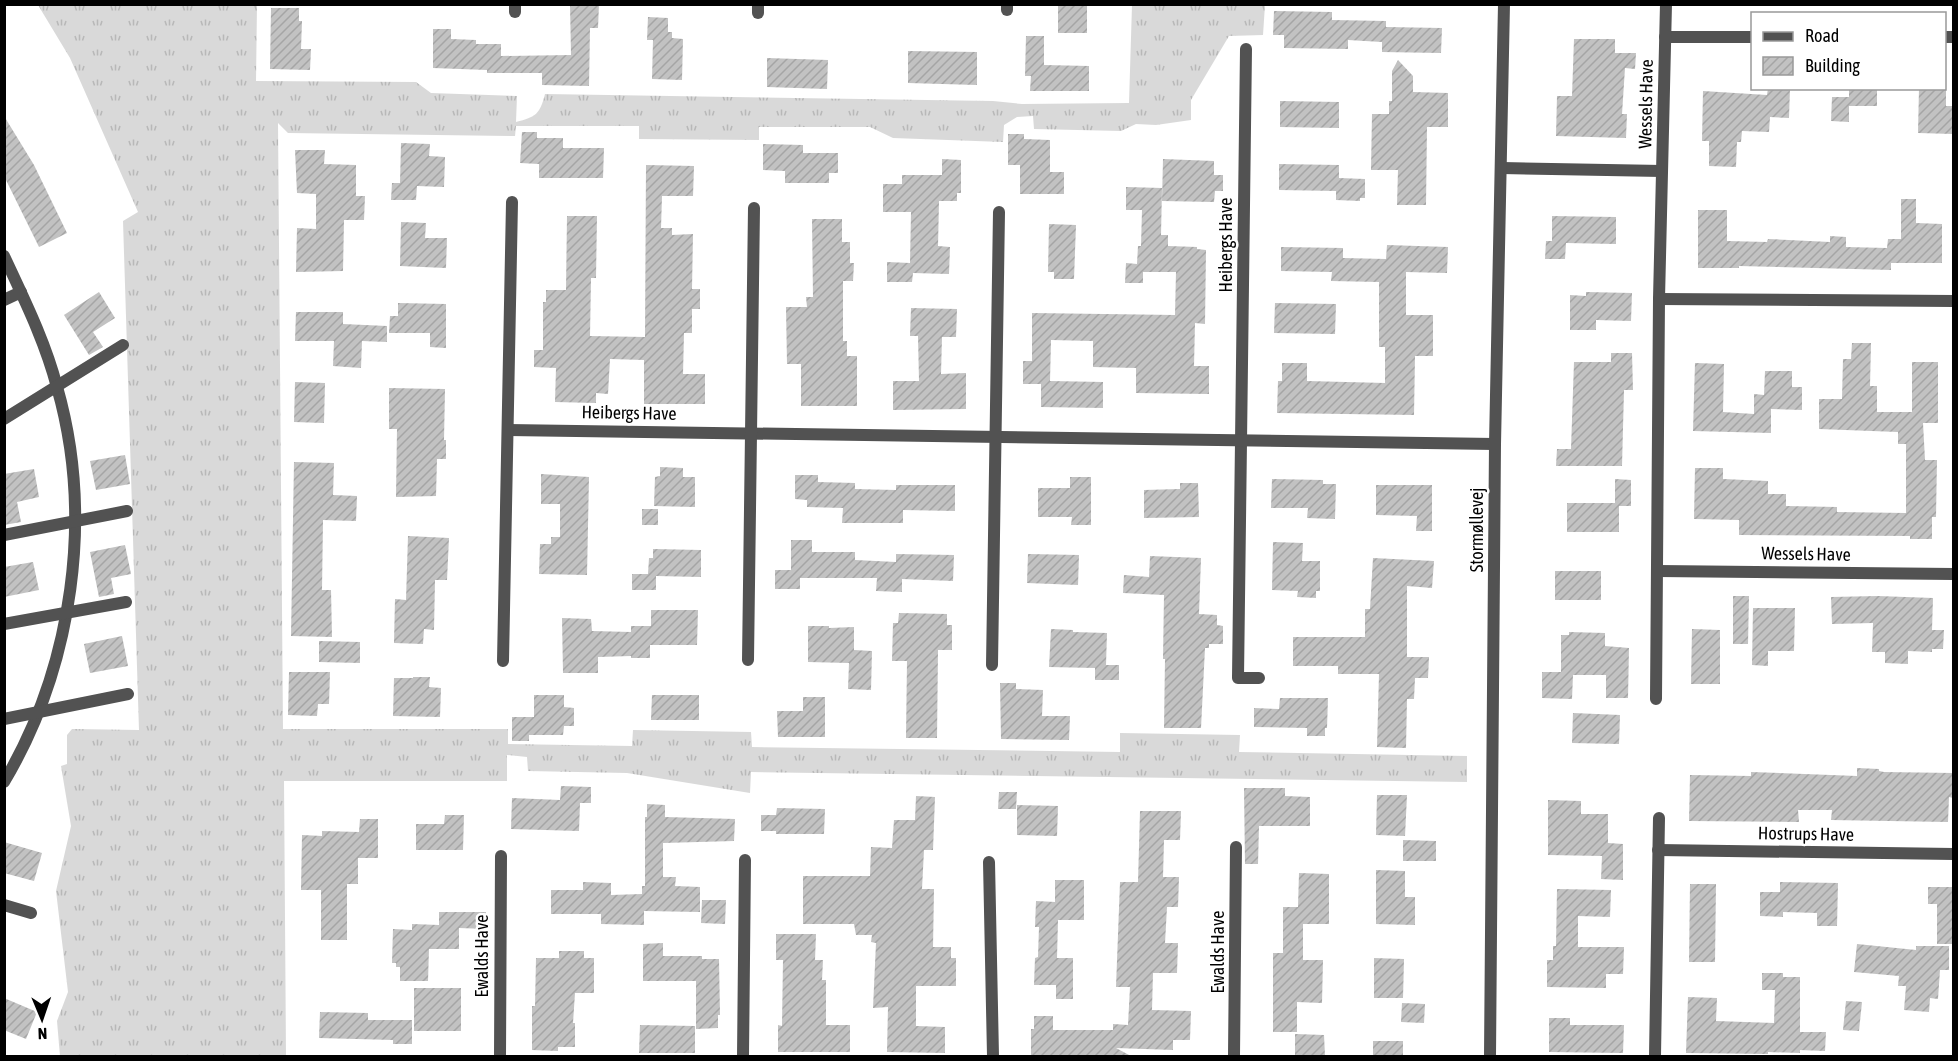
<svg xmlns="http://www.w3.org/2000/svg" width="1958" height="1061" viewBox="0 0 1958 1061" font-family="'Asap Condensed',sans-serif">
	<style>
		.grass { fill: url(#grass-tufts) }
		.building { fill: url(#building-hatch) }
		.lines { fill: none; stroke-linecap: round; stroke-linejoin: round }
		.street { stroke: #525252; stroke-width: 12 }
		.labels { text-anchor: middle; stroke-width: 5; stroke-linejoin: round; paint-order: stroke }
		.street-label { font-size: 18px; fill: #000; stroke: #fff }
	</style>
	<defs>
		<pattern id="grass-tufts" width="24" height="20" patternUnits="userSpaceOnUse" patternTransform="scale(1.5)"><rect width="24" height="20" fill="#d9d9d9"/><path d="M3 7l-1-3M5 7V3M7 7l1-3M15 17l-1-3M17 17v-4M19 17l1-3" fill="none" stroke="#b8b8b8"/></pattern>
		<pattern id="building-hatch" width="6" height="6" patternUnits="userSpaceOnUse" patternTransform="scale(1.5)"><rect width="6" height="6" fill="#c2c2c2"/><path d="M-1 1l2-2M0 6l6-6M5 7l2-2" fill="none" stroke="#a5a5a5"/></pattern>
	</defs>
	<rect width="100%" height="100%" fill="#fff"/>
	<path class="grass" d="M38 5H257L256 81 416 82 431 93 517 96 516 122C536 117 540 114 545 94L993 101 1022 104 1129 103 1132 5H1265L1263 35 1229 36 1191 100V120L1156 125 1136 124 1121 131 1034 129 1033 116 1017 117 1004 125 1003 142 893 138 870 127H759V140L639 139V126H516L515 136 288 133 278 123 283 729H508V744L632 746 633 730 751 732 752 747 1120 752V733L1240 735 1239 752 1467 756V782L751 772 750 793 627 773 528 771 527 757 507 755V781H284L286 1056H60L57 1021 68 992 56 891 71 826 61 766 67 764V735L72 729 139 730 123 221 138 212 70 58Z"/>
	<g class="building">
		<path d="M570 4H599L598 28H590L589 86 542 85V73H487V70L433 68V29H451V39L476 40V44H501V56L571 55Z"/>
		<rect x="1058" y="4" width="29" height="29"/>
		<path d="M271 8H299V21H302L301 49H311L310 70 270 69Z"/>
		<path d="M1274 11 1332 12V20L1386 21V27L1442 28 1441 53 1382 52V42L1348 40V49L1284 48V35H1273Z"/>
		<path d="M648 17 668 18V32H672V38L683 39 682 80 652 79 653 40H647Z"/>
		<path d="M1026 36H1044V65L1089 66V91H1030L1031 76H1025Z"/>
		<path d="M1574 39H1615V53H1636L1635 69 1625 68 1622 114H1627L1626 138 1556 136 1557 96H1572Z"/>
		<path d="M908 51 977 52V85L908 83Z"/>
		<path d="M767 58 828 60 827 89 767 87Z"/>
		<path d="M1398 60 1413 76V92L1448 93V127H1427L1426 205H1397L1398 170H1371L1372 114H1389V101H1392V71Z"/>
		<path d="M1768 88H1790L1789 118 1770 117 1769 132 1742 131 1741 142H1737L1736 167 1709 166V141H1702L1703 91 1767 95Z"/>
		<path d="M1849 88H1877V106H1849V122L1831 121 1832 97H1849Z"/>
		<path d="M1919 88H1946V106H1953V134L1918 133Z"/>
		<path d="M1280 101 1339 102V128L1280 127Z"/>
		<path d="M4 116 34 165 67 233 39 247 4 176Z"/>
		<path d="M522 132H537V138H563V148H604L603 178H539V164L520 163Z"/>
		<path d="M1008 134H1024V139L1050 140V172H1064V194H1020V165H1008Z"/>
		<path d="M401 143 430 144 429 156 445 157 444 187 417 186 416 200H391L392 183H400Z"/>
		<path d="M763 144 803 145V153H838V173H829V183H785V171L763 170Z"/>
		<path d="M295 150H325L324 164 356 165V196H365L364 220H344L343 271 296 272 297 228 316 229V194L297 193Z"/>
		<path d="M942 159 961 160V193H957V201H939L938 246 950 247 949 274 913 273 912 282H887V262L910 263 911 212H883V184H902V175H942Z"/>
		<path d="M1163 159 1214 161V175H1223V191H1215L1214 202 1162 201Z"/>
		<path d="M1279 164 1339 165V178L1365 179V198H1360V201L1336 200V191L1279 190Z"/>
		<path d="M646 165 694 166 693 196H662L661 228H672V235L693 234 692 289H700V309H692V333H684L683 374H705V404H644V360L610 359 608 394 596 393V403L555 402 556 368 534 367V350H543V302H546V290H566L567 216H597L596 278H591L590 336 645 337Z"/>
		<path d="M1126 187 1162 188 1161 235H1168V246L1197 247V249L1206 250 1205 324 1195 323 1194 366H1209V394L1136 393V368L1093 367V341L1051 340 1050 381 1103 382V408L1041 407V384H1023V361H1032V313L1175 315 1176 272H1143V283H1125L1126 263 1137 264 1138 246H1141L1142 210H1126Z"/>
		<path d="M1901 199H1916V223L1942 224V263H1891V270L1739 266V268H1698V210H1727V241L1767 242 1768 239 1830 242V236L1846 237V247L1887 248 1888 239H1901Z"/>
		<path d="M1552 216 1616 217V244L1566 243 1565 259H1545L1546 241H1552Z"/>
		<path d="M812 219H842V242H850V263H854L853 281H843V341H847V356H857V406H801V364H787L786 307H807L806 297H813Z"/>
		<path d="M401 222 426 223 425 238H447L446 268 400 266Z"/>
		<path d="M1049 224 1076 225 1074 279H1054V272H1048Z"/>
		<path d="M1387 245 1448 247 1447 273 1406 272V315H1433V356H1415L1414 415 1277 413 1278 381H1282V363H1307V381L1385 383V347H1379V282L1331 281 1332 272 1281 271V247L1343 248V258L1386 259Z"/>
		<path d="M99 292 115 318 93 332 103 347 89 355 64 315Z"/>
		<path d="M1586 292 1632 293 1631 321 1596 320V330H1570V295L1586 296Z"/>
		<path d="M398 303 446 304V348L430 347V333H389L390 316H398Z"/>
		<path d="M1275 303 1336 304 1335 334 1274 333Z"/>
		<path d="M911 308 957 309 956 337H942L941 374 966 373V409L893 410V381H919L918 336H910Z"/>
		<path d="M296 312H343V324L387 326V342L362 341 361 368 333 366 334 341H295Z"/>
		<path d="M1852 343H1871L1870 386H1877V412H1912V362H1938V423H1923L1925 460H1937L1936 517H1932V539H1910V536L1739 535V520L1694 519 1695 468H1723V479L1768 481V494H1786V506L1837 507V512L1906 513V444H1898V432L1819 429V399H1842L1843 359H1851Z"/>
		<path d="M1611 353H1632L1633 390H1624L1622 466H1556L1557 449H1571L1574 362H1611Z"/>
		<path d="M1695 363 1724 364 1723 412 1754 414V394L1764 395 1765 371H1792V387H1802V410L1771 409V433L1693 431Z"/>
		<path d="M295 382 325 383 324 423 294 422Z"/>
		<path d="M389 388 445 389 444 440H446V459H437L436 496 396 497 397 429H389Z"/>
		<path d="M125 455 130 484 96 490 90 461Z"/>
		<path d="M294 462 334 463 333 495 357 496 356 521 323 520 322 590H331L332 637 291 636Z"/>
		<path d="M660 467 683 468V477H695V507L654 506 655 477 660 476Z"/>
		<path d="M34 469 39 497 17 502 21 522 4 525V474Z"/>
		<path d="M541 474 589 477 587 575 539 574 540 544H551V537H560V504H541Z"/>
		<path d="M795 475H818V482L855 483V489L896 490V485H955V511L903 510V523H842L843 508 807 507V500L795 499Z"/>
		<path d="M1070 477H1091V525H1071L1072 517H1038V488H1070Z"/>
		<path d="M1272 479 1323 480V484H1336L1335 519 1307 518 1308 508H1271Z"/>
		<path d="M1615 479 1631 480V506H1619V532H1567V503H1615Z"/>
		<path d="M1180 483H1198L1199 517 1144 518V490L1180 489Z"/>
		<path d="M1376 485H1432V531H1416L1417 516 1376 515Z"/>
		<rect x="642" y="509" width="16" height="16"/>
		<path d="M408 536 449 538 447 580H435L434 630 424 629 423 644 394 643 395 599 406 600Z"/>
		<path d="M791 540H812V552H855V560L896 562V554L954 555 953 581 902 579V592L876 591 877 578H800V589H775V570H791Z"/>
		<path d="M1273 542 1303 543 1302 561H1320V591H1316V598L1297 597 1298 591 1272 590Z"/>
		<path d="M125 545 131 574 111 578 114 594 99 597 90 552Z"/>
		<path d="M653 549 701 550V577L656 576V590H632V574H648L649 558H653Z"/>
		<path d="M1028 554 1079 555 1078 585 1027 583Z"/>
		<path d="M1150 556 1201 558 1199 614 1217 615V625L1223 626V644H1209V648H1205L1201 728H1164L1165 659H1163L1164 595 1123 593 1124 575 1149 577Z"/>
		<path d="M1373 558 1434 561 1432 588 1407 586V657H1429L1428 678H1415L1414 699H1407L1406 748 1377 747 1379 674H1338V666H1293V637H1365V609H1370Z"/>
		<path d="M33 562 39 590 4 597V567Z"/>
		<rect x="1555" y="571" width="46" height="29"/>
		<path d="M1733 596H1749L1748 644H1733Z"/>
		<path d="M1878 596 1933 598 1932 630H1944L1943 649H1932V652L1908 651V664L1885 663V652H1872L1873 623 1832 624 1831 597Z"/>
		<path d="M1753 608H1795L1794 651H1768V666L1752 665Z"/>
		<path d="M651 610H698L697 645H650V658H631V656L598 657V673H563L562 618 591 619 592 631 631 632V626H651Z"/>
		<path d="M899 613 947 614V625H952V650H938L937 738H906L907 661H892L893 623H898Z"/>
		<path d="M808 626H829V628L854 627V650L872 651 871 690 848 689 849 663 808 662Z"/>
		<path d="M1051 629 1073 630V632L1107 633 1106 665H1119V680H1095V668L1049 667Z"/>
		<path d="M1692 629 1720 630V684H1691Z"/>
		<path d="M1569 632 1605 633V646L1629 648 1628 698H1606V675H1573L1572 699 1542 698V672H1561V635H1569Z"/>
		<path d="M122 636 128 666 90 673 84 644Z"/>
		<path d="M319 641 360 642V663L319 662Z"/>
		<path d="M289 672H330L329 704H318L317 716 288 715Z"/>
		<path d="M413 677H430L429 687 441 688 440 717 393 716 394 678H413Z"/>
		<path d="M1000 683H1016V689L1043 690 1042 716H1070L1069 740 1001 739Z"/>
		<path d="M534 695H564V707L574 708V726H564L563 735H529V741H512V717H534Z"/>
		<path d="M652 695H699V720H651Z"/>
		<path d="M803 697H825V737H778L777 711H803Z"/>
		<path d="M1280 698H1328L1327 728H1325V736H1307V728L1254 727V708L1279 709Z"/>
		<path d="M1573 713 1620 715 1619 744 1572 743Z"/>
		<path d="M1857 768 1879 769V771L1884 772 1953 773V798L1949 797 1948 822 1831 820 1832 810H1798L1799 822 1689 821 1690 775 1751 776V772L1857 776Z"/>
		<path d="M561 786 591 787V803H580L579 831 511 829 512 798 560 800Z"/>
		<path d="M1244 788H1285V796L1310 797V826H1259L1258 864H1245Z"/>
		<path d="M999 792H1017L1016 809H998Z"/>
		<path d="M1377 795H1407L1405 836 1376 835Z"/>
		<path d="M916 796 935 797 933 850H924L922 889H934L933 947H951V958H956V986H916V1026L945 1027V1053L887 1052 888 1007 873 1008 876 943 871 942 872 935H856L854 924H803V876H870L871 847 892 848 894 820H915Z"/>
		<path d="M1548 800 1581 801V814H1608V843L1623 844V880L1601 879 1602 856 1548 855Z"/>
		<path d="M647 804 665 805V817L735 819 734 841 663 843V877H676L675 886 700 887V912L644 911V925L601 924V914H551V890H583V882L611 883V895L642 894V886H645V817H647Z"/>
		<path d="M1017 805 1058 806 1057 836 1017 835Z"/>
		<path d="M777 808 825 809 824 834H776V831H761V815H776Z"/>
		<path d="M1140 811H1181L1180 840H1164L1163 877H1179L1178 907H1167L1165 943H1178L1177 973H1153L1152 1010 1191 1011 1190 1040H1173V1050L1116 1048 1131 1056H1031V1029H1034V1016H1053V1030H1113V1024L1128 1025 1130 987H1116L1120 882H1138Z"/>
		<path d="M445 815H464L463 850H416V824H444Z"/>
		<path d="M360 819H378V858H358V884H347V940H321V890H301L302 835 322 836V831L359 832Z"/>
		<path d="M1403 840 1436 841V861H1403Z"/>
		<path d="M4 842 42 853 34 881 4 873Z"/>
		<path d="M1376 870 1405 871V897H1415V925L1376 924Z"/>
		<path d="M1299 873 1329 874V924H1303V960H1323L1322 1003 1297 1002V1032H1273V953H1283V907H1298Z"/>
		<path d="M1055 880H1084V920H1058L1057 958H1073V999H1056V985H1034L1035 958 1038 957 1039 927H1035L1036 901 1055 902Z"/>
		<path d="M1780 882 1838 883 1837 926H1817V913L1783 912V917L1760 916V892H1780Z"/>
		<path d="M1690 884H1716L1715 962H1689Z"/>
		<path d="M1928 887H1953V944H1937V904H1928Z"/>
		<path d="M1557 889 1611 890 1610 917 1578 916V947H1624L1623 974H1606V988L1547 987V960H1553V946H1556Z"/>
		<path d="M702 900H726L725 924 701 923Z"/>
		<path d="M439 912H486V929L459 928V949H429L428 981H400V967H396V963H392L393 929 412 930V924L439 925Z"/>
		<path d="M776 934H816L815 960H823L822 980H826V1025H850V1052H778V1025L782 1026 783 960H776Z"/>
		<path d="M663 943V956H702V959H719L720 1015H718V1028L696 1029V981H643V944Z"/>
		<path d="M1857 944 1916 950V946H1949V970H1940L1938 999 1930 998 1929 1012 1904 1010 1906 986H1898L1899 976 1854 972Z"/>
		<path d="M559 951H584V958H594V993H575L573 1023H575V1047H558V1051L532 1050V1006H535L536 958H559Z"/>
		<path d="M1374 958 1404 959 1403 998H1374Z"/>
		<path d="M1762 973H1783V977H1800V1032H1826L1825 1051 1800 1050V1053L1768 1052V1054L1686 1053 1688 997 1717 998 1716 1021 1774 1023 1775 990H1762Z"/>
		<rect x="414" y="988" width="47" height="43"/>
		<path d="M4 998 37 1012 26 1039 4 1030Z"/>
		<path d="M1846 1001 1862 1002 1859 1031 1843 1030Z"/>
		<path d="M1402 1003 1425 1004 1424 1023 1401 1022Z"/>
		<path d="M320 1012 368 1013V1020H412V1044H393V1040L319 1038Z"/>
		<path d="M1549 1018H1570V1025H1624L1623 1053 1549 1052Z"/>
		<path d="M640 1025 695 1026V1053H639Z"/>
		<path d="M1295 1034 1324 1035 1325 1056H1295Z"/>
		<rect x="1373" y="1041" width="30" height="15"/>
	</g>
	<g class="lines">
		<g class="street">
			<path d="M1007 4V10"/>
			<path d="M515 12V4"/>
			<path d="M758 13V4"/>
			<path d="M1665 37H1752"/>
			<path d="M1944 37H1954"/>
			<path d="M1246 49 1238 678H1259"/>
			<path d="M1502 168 1662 171"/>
			<path d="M4 256C24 299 45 341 57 387 94 516 73 666 4 782"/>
			<path d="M1659 299 1954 301"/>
			<path d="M4 300 21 292"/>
			<path d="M4 419 123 345"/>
			<path d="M508 430 1495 444"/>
			<path d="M4 535 127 511"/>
			<path d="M1658 571 1954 574"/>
			<path d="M4 624 126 602"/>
			<path d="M748 660 754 208"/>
			<path d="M503 661 512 202"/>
			<path d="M992 665 999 212"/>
			<path d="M1656 699 1659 299 1666 4"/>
			<path d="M4 719 128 694"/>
			<path d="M1658 850 1954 854"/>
			<path d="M989 862 993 1056"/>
			<path d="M4 905 31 913"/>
			<path d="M500 1056 501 856"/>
			<path d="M743 1056 745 860"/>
			<path d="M1234 1056 1236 847"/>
			<path d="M1490 1056 1495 444 1504 4"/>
			<path d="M1655 1056 1659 818"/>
		</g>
	</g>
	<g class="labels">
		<g class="street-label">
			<text transform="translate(1646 104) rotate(-89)" y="6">Wessels Have</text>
			<text transform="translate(1226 245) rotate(-90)" y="6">Heibergs Have</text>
			<text transform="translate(629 413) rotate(1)" y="6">Heibergs Have</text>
			<text transform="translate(1477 530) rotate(-90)" y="6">Stormøllevej</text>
			<text transform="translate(1806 554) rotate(1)" y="6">Wessels Have</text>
			<text transform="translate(1806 834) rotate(1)" y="6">Hostrups Have</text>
			<text transform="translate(1218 952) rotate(-90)" y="6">Ewalds Have</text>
			<text transform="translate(482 956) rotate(-90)" y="6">Ewalds Have</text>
		</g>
	</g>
	<rect width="1958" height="1061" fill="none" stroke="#000000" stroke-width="12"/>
	<rect x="1751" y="12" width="195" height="78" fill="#ffffff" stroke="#999999" stroke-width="1.5"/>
	<rect x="1763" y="32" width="30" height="9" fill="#525252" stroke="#999999" stroke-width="1.5"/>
	<text x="1805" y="42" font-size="18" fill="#000000">Road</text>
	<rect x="1763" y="57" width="30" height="18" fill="url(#building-hatch)" stroke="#999999" stroke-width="1.5"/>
	<text x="1805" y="72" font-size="18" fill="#000000">Building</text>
	<g transform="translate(42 1019) rotate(178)" stroke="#ffffff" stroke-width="4.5" paint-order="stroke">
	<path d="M0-4.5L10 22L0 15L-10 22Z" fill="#000000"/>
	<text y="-9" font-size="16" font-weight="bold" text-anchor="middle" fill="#000000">N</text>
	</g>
</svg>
